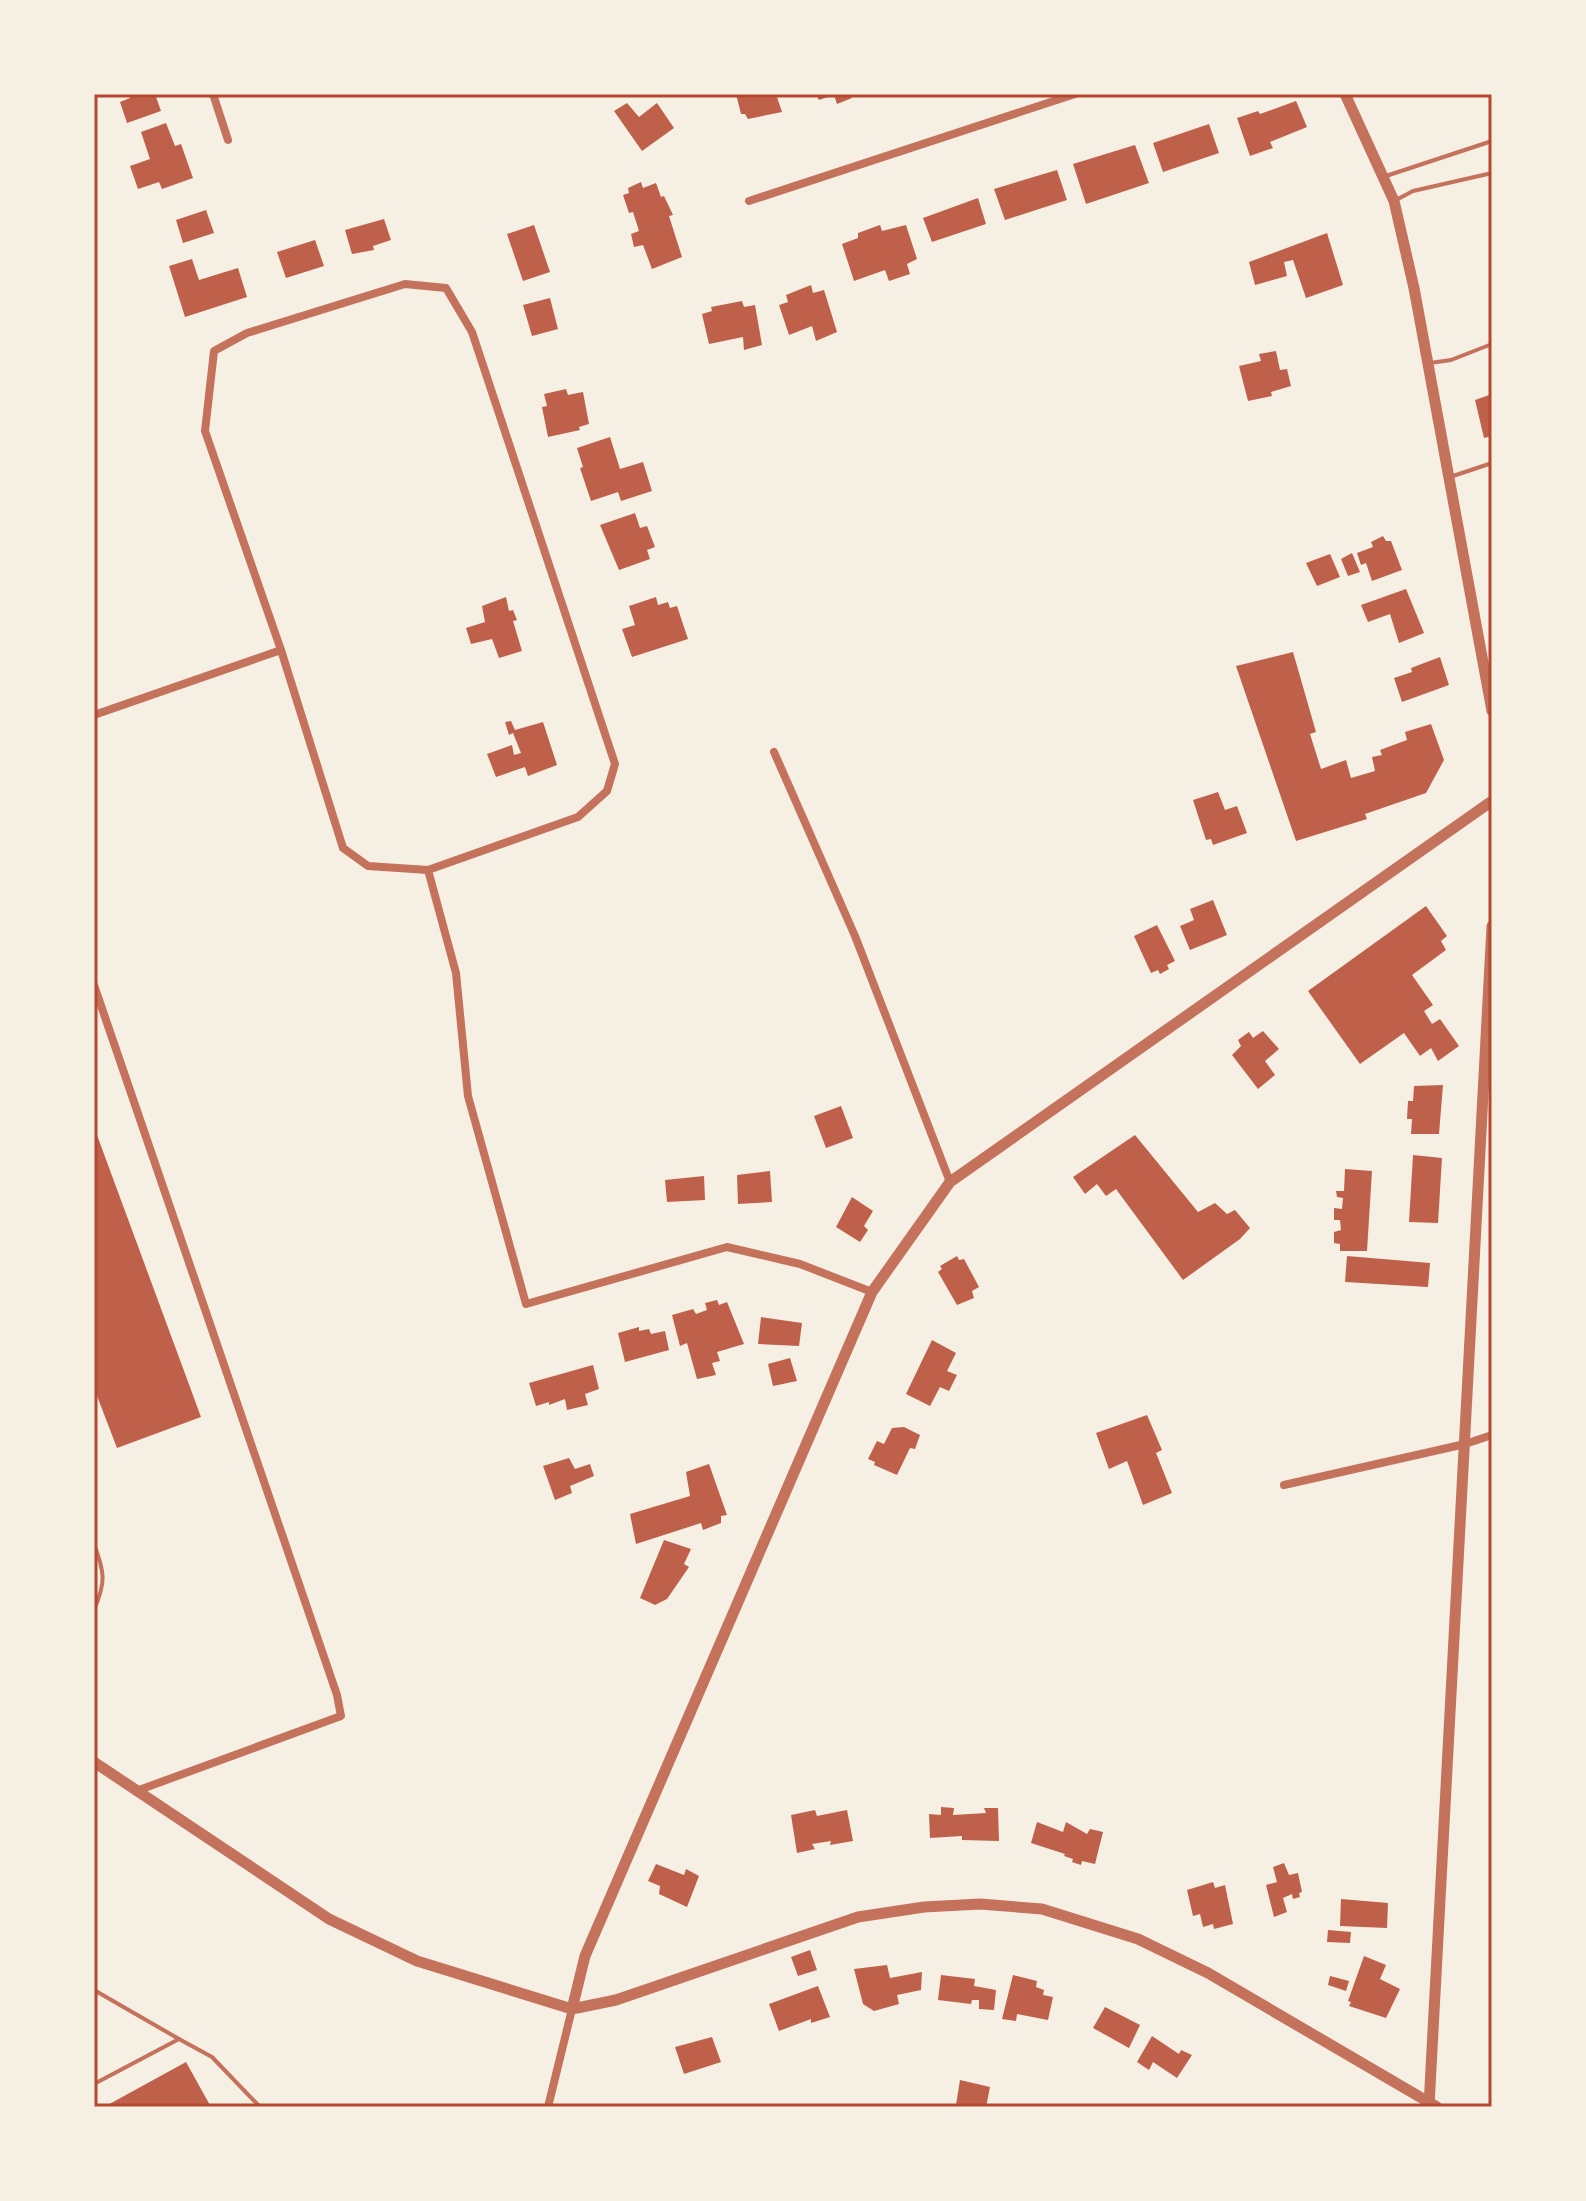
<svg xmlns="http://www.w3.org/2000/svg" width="1586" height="2201" viewBox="0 0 1586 2201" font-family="Mulish,sans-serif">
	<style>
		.building { fill: #bf614a }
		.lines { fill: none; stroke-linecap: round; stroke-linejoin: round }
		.service { stroke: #c5725c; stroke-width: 4 }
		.minor { stroke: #c5725c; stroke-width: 8 }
		.tertiary { stroke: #c5725c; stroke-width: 11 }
		.neatline { fill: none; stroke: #b5482f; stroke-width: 3 }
	</style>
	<rect width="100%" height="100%" fill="#f6efe4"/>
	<g class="building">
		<path d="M129 94H155L161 111 127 123 120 102 130 98Z"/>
		<path d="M736 94H776L782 112 748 119 745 114H741Z"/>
		<path d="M816 94H850L852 98 837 104 834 95 819 100Z"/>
		<path d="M1296 101 1307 127 1270 142 1273 148 1250 156 1237 118 1258 111 1260 114Z"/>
		<path d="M627 103 639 117 657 103 674 128 642 151 614 111Z"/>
		<path d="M166 123 175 146 181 144 193 178 162 189 159 182 138 189 130 166 150 159 141 132Z"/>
		<path d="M1209 124 1219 153 1163 172 1153 143Z"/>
		<path d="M1135 145 1149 183 1086 204 1073 164Z"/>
		<path d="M1057 170 1067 200 1005 220 994 189Z"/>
		<path d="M641 182 643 188 656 183 661 197 664 196 673 215 669 216 682 257 652 269 643 245 634 247 631 234 639 231 633 212 629 213 623 195 629 193 628 188Z"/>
		<path d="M978 198 986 224 932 242 923 218Z"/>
		<path d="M206 210 214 233 183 243 176 220Z"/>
		<path d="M384 219 391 240 373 246 374 250 352 254 345 230Z"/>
		<path d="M534 225 550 272 523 281 507 234Z"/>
		<path d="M880 225 882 231 906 225 917 259 907 264 910 274 889 281 885 270 854 281 842 244 858 238V233Z"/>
		<path d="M1327 233 1343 285 1306 298 1293 260 1284 262 1287 276 1255 285 1249 262Z"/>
		<path d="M315 240 324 266 286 278 277 252Z"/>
		<path d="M192 259 199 280 238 268 247 297 185 317 169 266Z"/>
		<path d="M811 285 813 293 824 290 837 332 816 341 812 326 789 335 779 305 788 302 786 295Z"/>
		<path d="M550 298 558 329 532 336 523 305Z"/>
		<path d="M742 301 744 307 755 305 762 345 744 350 743 337 709 344 702 314 712 311 711 307Z"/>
		<path d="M1276 351 1280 370 1287 369 1291 386 1271 392 1272 396 1248 401 1239 366 1261 361 1259 354Z"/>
		<path d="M566 389 568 395 583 392 589 424 579 427 580 430 548 437 542 407 547 406 544 394Z"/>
		<path d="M1492 394V436L1484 438 1475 400Z"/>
		<path d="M610 437 620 469 643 462 652 491 621 501 618 492 591 501 580 468 583 467 577 448Z"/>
		<path d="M635 513 640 528 647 526 655 547 647 550 650 559 619 570 600 525Z"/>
		<path d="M1383 536 1386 541H1391L1402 570 1372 581 1366 563 1361 565 1357 553 1373 547 1371 542Z"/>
		<path d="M1352 553 1360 572 1348 576 1341 559Z"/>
		<path d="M1330 554 1340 577 1317 586 1306 563Z"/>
		<path d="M1406 589 1424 633 1399 643 1390 614 1368 622 1361 605Z"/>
		<path d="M506 597 509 611 513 610 517 620 513 621 522 651 499 658 492 639 471 644 466 628 485 622 482 606Z"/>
		<path d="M656 597 658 605 668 602 670 608 677 606 688 639 632 657 622 629 635 625 629 606Z"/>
		<path d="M1293 652 1316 732 1310 734 1321 769 1346 760 1351 778 1375 771 1372 757 1382 755 1380 750 1407 740 1405 732 1431 724 1444 760 1426 793 1365 814 1367 819 1296 841 1236 666Z"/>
		<path d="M1440 657 1449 685 1402 702 1394 678 1412 672 1411 668Z"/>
		<path d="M511 721 515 730 543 722 557 765 528 776 525 767 496 777 487 754 512 745 514 755 521 753 513 733 509 735 505 722Z"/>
		<path d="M1218 792 1225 810 1237 806 1247 833 1213 845 1211 839 1206 840 1193 800Z"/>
		<path d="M1213 900 1227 935 1190 950 1180 926 1194 920 1190 909Z"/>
		<path d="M1426 906 1447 936 1441 941 1446 950 1412 975 1433 1005 1424 1011 1432 1024 1440 1019 1459 1046 1438 1061 1431 1048 1420 1056 1404 1033 1360 1064 1308 991Z"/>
		<path d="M1157 925 1175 961 1167 965 1169 969 1160 974 1158 970 1151 973 1134 936Z"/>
		<path d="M1263 1031 1279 1049 1265 1061 1275 1075 1258 1089 1232 1055 1241 1046 1238 1040 1249 1032 1253 1038Z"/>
		<path d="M1443 1085 1439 1134H1411L1412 1119H1407L1408 1101H1413L1414 1086Z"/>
		<path d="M841 1106 853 1138 826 1148 814 1116Z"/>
		<path d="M94 1127 201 1417 117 1448 94 1388Z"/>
		<path d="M1135 1135 1198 1212 1215 1203 1227 1214 1235 1210 1250 1228 1240 1239 1183 1280 1116 1189 1106 1196 1097 1184 1085 1194 1073 1177Z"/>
		<path d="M1413 1155 1442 1158 1438 1223 1409 1222Z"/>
		<path d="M1345 1169 1372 1171 1367 1251H1340V1244L1334 1243V1232L1341 1230 1340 1220H1334V1208L1342 1209 1343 1198 1337 1197 1336 1191H1344Z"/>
		<path d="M770 1171 772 1202 738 1204 737 1175Z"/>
		<path d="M704 1176 705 1200 667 1202 665 1180Z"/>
		<path d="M852 1197 873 1211 864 1226 868 1230 860 1242 836 1227Z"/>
		<path d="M957 1256 959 1260 964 1259 979 1287 972 1291 974 1298 957 1305 938 1272 942 1269 940 1266Z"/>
		<path d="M1347 1256 1430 1263 1428 1287 1345 1282Z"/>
		<path d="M717 1300 719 1305 727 1302 744 1344 717 1352 720 1361 712 1363 716 1375 697 1379 687 1343 680 1346 672 1315 693 1309 696 1314 707 1310 705 1303Z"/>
		<path d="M761 1317 802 1323 799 1346 758 1344Z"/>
		<path d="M639 1327V1331L649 1329 651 1334 665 1331 669 1350 625 1362 618 1333Z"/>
		<path d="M932 1340 956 1353 947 1371 957 1375 949 1391 940 1387 930 1406 906 1394Z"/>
		<path d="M790 1358 797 1381 773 1386 768 1364Z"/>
		<path d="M593 1365 599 1389 585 1394 588 1405 567 1410 565 1399 549 1405V1402L536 1406 529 1383Z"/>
		<path d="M1147 1415 1162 1450 1156 1453 1172 1493 1143 1505 1127 1461 1109 1469 1096 1433Z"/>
		<path d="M904 1427 920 1435 915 1449 910 1448 897 1475 874 1465 875 1462 868 1459 877 1441 884 1444 892 1428Z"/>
		<path d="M569 1458 575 1469 590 1464 594 1476 570 1486 572 1493 555 1500 543 1466Z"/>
		<path d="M709 1464 727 1515 721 1516V1523L703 1530 701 1523 636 1544 630 1514 690 1496 686 1472Z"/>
		<path d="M664 1540 691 1549 684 1564 689 1567 667 1599 655 1605 640 1598Z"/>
		<path d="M941 1807 954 1808 953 1815 986 1813 984 1808H998L999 1841 962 1840V1836L930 1838 929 1814 941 1815Z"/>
		<path d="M815 1810 817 1816 847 1810 853 1841 830 1845 831 1841 812 1844 815 1849 797 1853 791 1815Z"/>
		<path d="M1037 1822 1063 1832 1066 1822 1087 1834 1090 1829 1103 1832 1095 1864 1082 1861 1081 1865 1072 1862 1073 1859 1064 1856 1065 1854 1031 1843Z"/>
		<path d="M1284 1863 1289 1875 1298 1873 1302 1892 1299 1893 1300 1897 1293 1899 1292 1894 1283 1898 1287 1912 1274 1917 1266 1885 1277 1882 1273 1867Z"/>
		<path d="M656 1864 684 1875 686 1869 699 1876 687 1907 659 1894 660 1886 648 1881Z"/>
		<path d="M1213 1882 1215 1888 1225 1885 1233 1924 1214 1929 1213 1924 1203 1927 1200 1914 1193 1916 1187 1890Z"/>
		<path d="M1341 1899 1388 1903 1387 1928 1340 1926Z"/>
		<path d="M1328 1930 1351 1932 1350 1943 1327 1942Z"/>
		<path d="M810 1950 817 1970 798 1976 791 1957Z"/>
		<path d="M1364 1956 1386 1965 1380 1979 1400 1989 1386 2018 1349 2006 1351 2002 1348 2001Z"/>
		<path d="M887 1965 890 1978 922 1972 921 1990 897 1995 899 2004 874 2011 863 2004 854 1969Z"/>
		<path d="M941 1975 975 1979 974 1986 996 1990 994 2010 979 2009V2000H972L971 2004 938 2000Z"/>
		<path d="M1013 1975 1037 1981 1036 1987 1044 1990 1043 1995 1053 1997 1048 2020 1017 2014 1016 2021 1002 2019Z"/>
		<path d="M1330 1976 1349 1981 1346 1991 1328 1985Z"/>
		<path d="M818 1986 830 2017 811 2023V2019L779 2031 769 2004Z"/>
		<path d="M1105 2007 1140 2025 1129 2048 1093 2028Z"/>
		<path d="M1152 2036 1179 2054 1181 2050 1192 2055 1177 2078 1153 2062 1149 2070 1137 2062Z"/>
		<path d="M712 2037 721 2062 684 2074 675 2047Z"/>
		<path d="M186 2062 211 2107H104Z"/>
		<path d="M960 2080 990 2087 986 2107 956 2105Z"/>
	</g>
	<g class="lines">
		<g class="service">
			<path d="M1386 176 1492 141"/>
			<path d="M1396 200 1413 191 1492 173"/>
			<path d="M1430 363 1451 360 1492 344"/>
			<path d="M1453 476 1492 463"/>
			<path d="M94 1544C105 1573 106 1582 94 1610"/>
			<path d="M94 1990 179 2039"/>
			<path d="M94 2084 179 2039 212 2057 260 2107"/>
		</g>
		<g class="minor">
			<path d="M213 94 228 140"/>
			<path d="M749 201 1075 94"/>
			<path d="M405 284 446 288 472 332 615 764 607 791 578 817 428 870 368 866 343 848 281 650 205 431 214 351 247 333Z"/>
			<path d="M94 715 281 650"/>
			<path d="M774 752 855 936 950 1182"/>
			<path d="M428 870 456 973 468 1096 526 1304 727 1247 800 1264 872 1292"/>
			<path d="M94 985 337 1695 341 1716 139 1790"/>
			<path d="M1284 1485 1465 1444 1492 1435"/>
			<path d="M548 2107 572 2009"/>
		</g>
		<g class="tertiary">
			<path d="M1345 94 1394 201 1414 288 1492 711"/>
			<path d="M94 1762 329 1919 417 1961 572 2009 616 2000 858 1917 924 1907 980 1904 1042 1909 1138 1939 1208 1973 1437 2107"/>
			<path d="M572 2009 585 1956 872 1292 950 1182 1492 801"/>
			<path d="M1429 2106 1492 926"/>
		</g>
	</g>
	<rect width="1586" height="2201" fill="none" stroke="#f6efe4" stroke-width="192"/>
	<rect x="96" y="96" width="1394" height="2009" class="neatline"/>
</svg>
